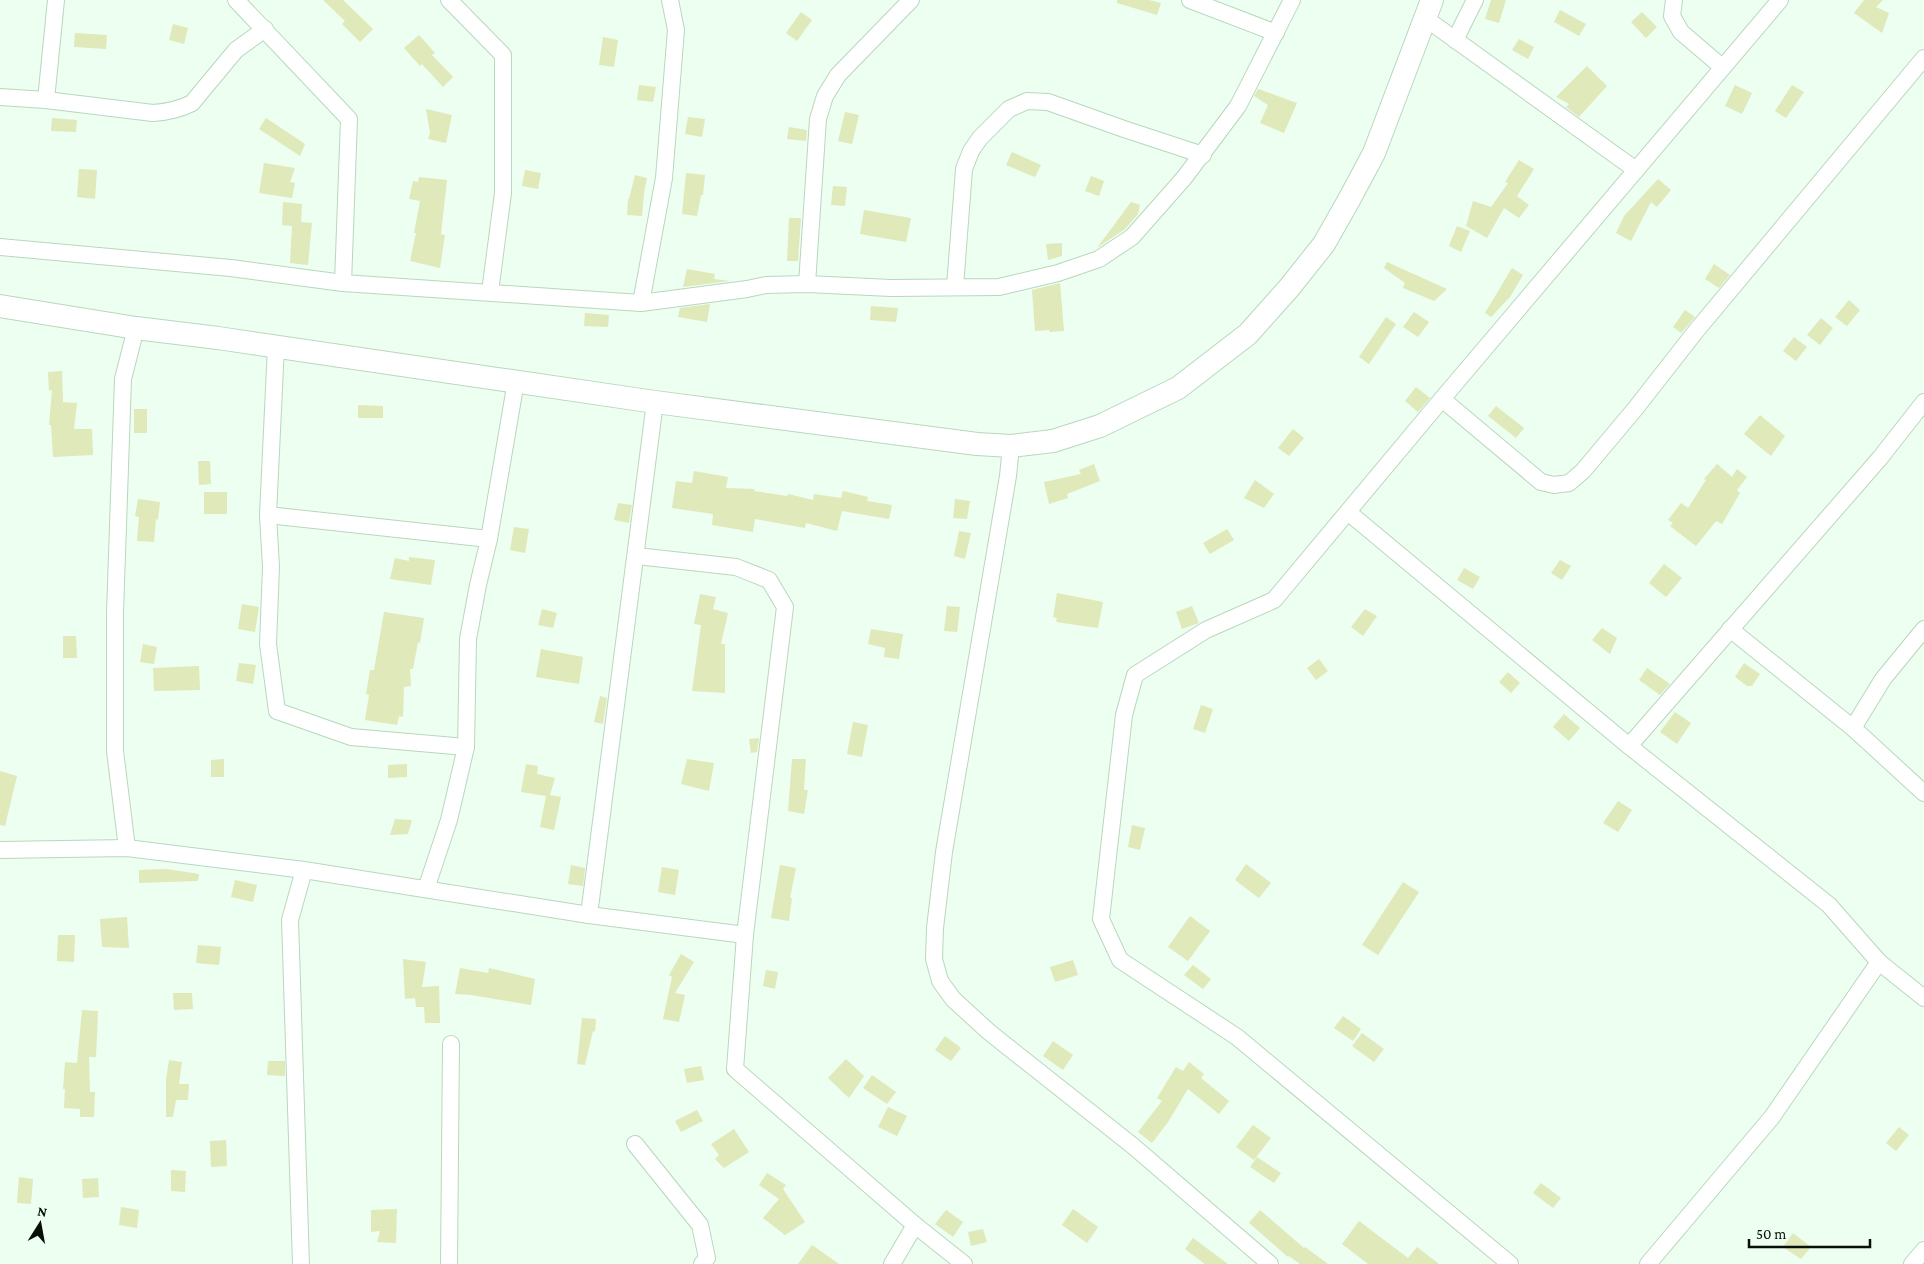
<svg xmlns="http://www.w3.org/2000/svg" width="1924" height="1264" viewBox="0 0 1924 1264" font-family="'Crimson Pro',serif">
	<style>
		.building { fill: #e0e9ba }
		.lines { fill: none; stroke-linecap: round; stroke-linejoin: round }
		.street-casing { stroke: #b8d7be; stroke-width: 18 }
		.secondary-casing { stroke: #b8d7be; stroke-width: 24 }
		.street { stroke: #fff; stroke-width: 16 }
		.secondary { stroke: #fff; stroke-width: 22 }
	</style>
	<rect width="100%" height="100%" fill="#ecfff0"/>
	<g class="building">
		<path d="M323 0H343L373 29 360 42 342 24 345 21Z"/>
		<path d="M1117 0H1149L1161 3 1157 15 1117 3Z"/>
		<path d="M1491 0H1506L1499 23 1485 19Z"/>
		<path d="M1864 0H1883L1876 7 1889 13 1882 33 1854 13Z"/>
		<path d="M1560 10 1586 24 1579 36 1554 22Z"/>
		<path d="M801 12 812 20 797 41 786 33Z"/>
		<path d="M1642 12 1657 27 1646 38 1631 22Z"/>
		<path d="M173 24 188 28 184 44 169 40Z"/>
		<path d="M75 33 107 35 106 49 74 47Z"/>
		<path d="M419 35 435 53 432 55 453 77 443 87 422 64 420 66 404 48Z"/>
		<path d="M603 37 618 40 614 67 599 65Z"/>
		<path d="M1519 39 1534 47 1528 59 1512 50Z"/>
		<path d="M1587 66 1607 86 1579 117 1566 107 1569 104 1556 97Z"/>
		<path d="M639 85 656 87 653 102 637 100Z"/>
		<path d="M1735 85 1752 93 1742 114 1725 106Z"/>
		<path d="M1792 85 1804 92 1786 118 1775 111Z"/>
		<path d="M1258 89 1297 103 1284 133 1260 123 1268 105 1254 96Z"/>
		<path d="M426 109 452 115 446 143 428 139 430 133Z"/>
		<path d="M845 112 859 115 852 144 838 141Z"/>
		<path d="M688 117 705 119 702 137 685 134Z"/>
		<path d="M52 118 77 120 76 132 51 131Z"/>
		<path d="M266 118 305 144 300 156 259 129Z"/>
		<path d="M789 127 807 130 806 141 787 139Z"/>
		<path d="M1012 152 1041 165 1035 177 1006 165Z"/>
		<path d="M1519 160 1534 169 1517 196 1529 205 1519 218 1504 208 1487 238 1466 226 1473 201 1491 207 1508 183 1505 182Z"/>
		<path d="M264 163 295 168 290 182 295 183 292 198 259 193Z"/>
		<path d="M79 169 97 170 95 199 77 197Z"/>
		<path d="M525 170 541 173 538 189 522 186Z"/>
		<path d="M686 173 705 175 703 195H701L697 216 682 214Z"/>
		<path d="M635 175 647 178 644 193 642 216 627 215 628 199H629Z"/>
		<path d="M1091 176 1104 181 1099 196 1085 191Z"/>
		<path d="M419 177 447 180 441 234 445 235 440 268 410 261 416 233H414L420 201 409 199 413 181 418 182Z"/>
		<path d="M1658 179 1671 190 1657 207 1651 202 1631 241 1616 233 1624 216Z"/>
		<path d="M833 186 847 187 845 206 831 205Z"/>
		<path d="M283 202 302 204 301 222 312 223 308 265 290 263 292 226 282 225Z"/>
		<path d="M1131 202 1140 205 1138 214 1125 229 1097 248Z"/>
		<path d="M864 210 911 218 906 242 860 234Z"/>
		<path d="M789 218H801L798 261H787Z"/>
		<path d="M1457 226 1470 231 1461 252 1449 246Z"/>
		<path d="M1062 243V256L1048 260 1046 244Z"/>
		<path d="M1387 262 1447 289 1434 301 1403 288 1405 283 1384 268Z"/>
		<path d="M1714 264 1730 275 1719 288 1705 279Z"/>
		<path d="M1512 268 1523 275 1510 297 1491 317 1485 313Z"/>
		<path d="M687 269 715 274 714 279 730 281 683 287Z"/>
		<path d="M1060 283 1064 331 1049 332V330L1035 331 1032 290Z"/>
		<path d="M1849 300 1860 310 1847 326 1835 317Z"/>
		<path d="M710 304 707 322 678 317 680 308Z"/>
		<path d="M871 306 898 308 896 322 870 320Z"/>
		<path d="M1685 310 1695 317 1681 333 1673 327Z"/>
		<path d="M1414 312 1429 322 1418 337 1403 327Z"/>
		<path d="M585 313 609 315 608 327 584 326Z"/>
		<path d="M1386 317 1396 324 1369 364 1359 357Z"/>
		<path d="M1821 318 1833 328 1820 345 1807 335Z"/>
		<path d="M1794 337 1807 347 1796 361 1783 351Z"/>
		<path d="M62 371 63 402 77 403 74 429H92L93 455 53 457 51 425H49L52 390 49 391 48 372Z"/>
		<path d="M1416 387 1430 398 1418 412 1405 401Z"/>
		<path d="M358 405 383 406V418H358Z"/>
		<path d="M1496 406 1524 428 1516 438 1488 416Z"/>
		<rect x="134" y="409" width="13" height="24"/>
		<path d="M1760 415 1785 436 1771 456 1744 434Z"/>
		<path d="M1293 429 1304 438 1289 456 1278 448Z"/>
		<path d="M198 461H210L211 484 199 485Z"/>
		<path d="M1094 464 1100 481 1067 494 1068 498 1049 504 1044 482 1081 474 1079 470Z"/>
		<path d="M1717 464 1732 477 1737 469 1747 477 1737 490 1740 493 1722 524 1716 521 1696 546 1670 526 1673 523 1668 520 1681 503 1688 508 1706 480 1704 479Z"/>
		<path d="M694 471 728 477 726 488 755 489 754 491 787 496 788 494 813 500 814 494 841 498 843 491 868 497 867 501 892 505 889 519 842 511 837 531 806 523 805 528 755 519 753 532 712 525 713 514 672 508 676 481 692 483Z"/>
		<path d="M1255 480 1274 494 1264 508 1244 498Z"/>
		<rect x="204" y="492" width="23" height="22"/>
		<path d="M138 499 160 502 158 520 156 519 154 542 137 541 139 517 135 516Z"/>
		<path d="M955 499 970 501 967 519 953 518Z"/>
		<path d="M618 503 632 505 629 523 614 520Z"/>
		<path d="M514 527 529 529 525 553 510 550Z"/>
		<path d="M1227 529 1234 540 1210 554 1203 543Z"/>
		<path d="M959 531 971 533 965 559 954 556Z"/>
		<path d="M409 557 435 560 431 585 390 579 395 558 409 561Z"/>
		<path d="M1560 560 1571 566 1562 580 1551 573Z"/>
		<path d="M1664 564 1682 578 1666 597 1649 583Z"/>
		<path d="M1464 568 1480 577 1473 589 1457 580Z"/>
		<path d="M1057 593 1103 602 1098 628 1056 622 1057 618 1053 617Z"/>
		<path d="M700 594 716 597 713 609 728 613 721 644H725V693L692 691 701 625 694 624Z"/>
		<path d="M242 604 259 607 255 632 238 629Z"/>
		<path d="M947 606 960 607 957 632 944 631Z"/>
		<path d="M1192 606 1199 623 1182 629 1176 612Z"/>
		<path d="M542 609 557 613 553 628 538 625Z"/>
		<path d="M1365 609 1377 616 1363 636 1351 627Z"/>
		<path d="M384 612 424 618 420 643 418 642 413 669H410L411 686 404 687 403 717 399 716 397 725 365 720 369 695 366 694 370 670H374Z"/>
		<path d="M1602 628 1617 638 1610 654 1592 640Z"/>
		<path d="M871 629 903 634 899 659 884 657 885 648 868 644Z"/>
		<path d="M63 636H76L77 658H63Z"/>
		<path d="M143 644 157 647 154 664 140 662Z"/>
		<path d="M541 649 583 657 579 684 536 677Z"/>
		<path d="M1319 659 1328 671 1316 680 1307 668Z"/>
		<path d="M239 663 256 665 253 684 236 681Z"/>
		<path d="M1744 663 1760 674 1752 686H1747L1735 677Z"/>
		<path d="M199 666 200 690 154 691 153 668Z"/>
		<path d="M1647 668 1670 684 1660 695 1639 680Z"/>
		<path d="M1508 672 1520 683 1511 693 1499 682Z"/>
		<path d="M600 696 607 698 603 724 594 722Z"/>
		<path d="M1201 705 1213 709 1205 733 1193 729Z"/>
		<path d="M1675 712 1691 723 1677 744 1660 732Z"/>
		<path d="M1564 714 1580 728 1569 741 1553 727Z"/>
		<path d="M853 722 868 725 862 757 847 754Z"/>
		<path d="M759 738 757 752 751 753 749 739Z"/>
		<path d="M224 759V777H211V760Z"/>
		<path d="M687 759 714 763 709 791 681 784Z"/>
		<path d="M792 759H806L804 790H808L804 814 788 811Z"/>
		<path d="M407 764V777L388 778V765Z"/>
		<path d="M526 764 538 766 537 774 555 778 550 795 561 797 554 830 540 827 546 796 521 792Z"/>
		<path d="M0 771 17 776 5 826 0 825Z"/>
		<path d="M1618 801 1632 810 1618 832 1603 823Z"/>
		<path d="M395 819 412 820 408 834 390 835Z"/>
		<path d="M1132 825 1145 828 1140 850 1128 847Z"/>
		<path d="M1246 864 1271 883 1259 898 1235 880Z"/>
		<path d="M571 865 585 868 583 886 568 884Z"/>
		<path d="M780 865 796 868 790 898H792L789 921 771 918Z"/>
		<path d="M662 867 679 870 675 895 658 892Z"/>
		<path d="M167 869 199 874 198 881 139 883V870Z"/>
		<path d="M235 880 257 885 253 902 231 897Z"/>
		<path d="M1403 882 1419 892 1378 955 1362 945Z"/>
		<path d="M1190 916 1210 931 1188 961 1168 947Z"/>
		<path d="M127 917 129 948 102 947 100 919Z"/>
		<path d="M58 935H75L74 962 57 961Z"/>
		<path d="M198 945 221 947 219 965 196 963Z"/>
		<path d="M681 954 694 962 675 993 685 995 679 1022 663 1019 672 977 669 975Z"/>
		<path d="M403 959 426 962 422 987 439 986 440 1023H425L424 1007H416L415 998 405 999Z"/>
		<path d="M1073 960 1078 975 1055 982 1050 967Z"/>
		<path d="M1193 965 1211 979 1203 989 1184 975Z"/>
		<path d="M460 968 488 973 489 968 535 979 531 1005 471 995 455 994Z"/>
		<path d="M766 970 778 972 775 989 763 986Z"/>
		<path d="M173 993H192L193 1009 174 1010Z"/>
		<path d="M82 1010 98 1011 96 1057H89L90 1092H95L94 1117H80V1109L64 1108 65 1089H63L65 1062 77 1063Z"/>
		<path d="M1343 1016 1361 1029 1353 1041 1334 1028Z"/>
		<path d="M582 1018 596 1019 595 1032 593 1031 585 1065 577 1064Z"/>
		<path d="M1362 1033 1384 1049 1374 1062 1352 1046Z"/>
		<path d="M945 1036 961 1048 951 1061 935 1050Z"/>
		<path d="M1053 1041 1073 1055 1063 1070 1043 1056Z"/>
		<path d="M846 1059 864 1076 849 1098 828 1078Z"/>
		<path d="M169 1060 182 1062 179 1084H189L188 1100H176L173 1117H166V1080Z"/>
		<path d="M268 1061H285V1076L267 1075Z"/>
		<path d="M1189 1062 1204 1074 1201 1078 1229 1101 1219 1114 1188 1089 1168 1122 1152 1143 1138 1132 1162 1101 1157 1098 1176 1067 1183 1071Z"/>
		<path d="M701 1066 704 1080 687 1083 684 1069Z"/>
		<path d="M872 1075 896 1092 887 1104 863 1088Z"/>
		<path d="M888 1107 907 1116 897 1136 878 1127Z"/>
		<path d="M697 1110 703 1121 681 1132 675 1121Z"/>
		<path d="M1253 1125 1271 1138 1254 1160 1236 1147Z"/>
		<path d="M1899 1127 1909 1135 1896 1151 1886 1143Z"/>
		<path d="M734 1129 749 1152 724 1168 715 1159 719 1155 711 1144Z"/>
		<path d="M226 1140 227 1166 211 1167 210 1141Z"/>
		<path d="M1257 1157 1281 1173 1274 1183 1250 1167Z"/>
		<path d="M171 1170 186 1171 185 1192 171 1191Z"/>
		<path d="M767 1173 786 1185 783 1189 805 1222 785 1235 763 1218 779 1199 759 1185Z"/>
		<path d="M19 1177 33 1179 31 1204 17 1203Z"/>
		<path d="M98 1178 99 1197 83 1198 82 1179Z"/>
		<path d="M1541 1183 1561 1198 1553 1208 1533 1193Z"/>
		<path d="M121 1207 139 1210 137 1228 119 1225Z"/>
		<path d="M397 1209 396 1243 377 1242 380 1231 371 1232V1210Z"/>
		<path d="M1073 1209 1098 1227 1087 1243 1062 1225Z"/>
		<path d="M946 1210 963 1222 953 1237 935 1224Z"/>
		<path d="M1260 1210 1304 1248 1305 1247 1328 1264H1300L1289 1256 1288 1257 1249 1223Z"/>
		<path d="M1359 1221 1408 1258 1417 1247 1439 1264H1368L1342 1244Z"/>
		<path d="M983 1229 987 1242 971 1246 968 1232Z"/>
		<path d="M1793 1233 1811 1247 1801 1259 1783 1247Z"/>
		<path d="M1193 1238 1228 1264H1205L1185 1249Z"/>
		<path d="M812 1245 839 1264H798Z"/>
	</g>
	<g class="lines">
		<g class="street-casing">
			<g id="street">
				<path d="M236 0 349 119 343 283"/>
				<path d="M449 0 503 55V193L490 292"/>
				<path d="M1190 0 1276 33"/>
				<path d="M1674 0 1672 16 1681 32 1722 67"/>
				<path d="M1425 18 1636 170"/>
				<path d="M1455 40 1475 0"/>
				<path d="M0 97 46 100 153 113C167 112 179 110 192 103L236 50 265 29"/>
				<path d="M46 100 56 0"/>
				<path d="M0 247 231 268 343 283 641 303 747 289 766 285 807 284 891 288 999 287 1058 273 1099 259 1132 237 1184 178 1238 106 1292 0"/>
				<path d="M807 284 818 119 825 96 838 75 911 0"/>
				<path d="M955 287 964 169 971 151 980 138 1009 109 1027 101 1048 102 1124 129 1203 155"/>
				<path d="M641 303 664 178 676 30 670 0"/>
				<path d="M276 346 268 515 271 567 268 644 277 711 351 737 466 747"/>
				<path d="M1442 399 1541 482 1554 485 1569 483 1583 471 1635 409 1696 331 1924 58"/>
				<path d="M655 402 589 915 745 935"/>
				<path d="M1011 446 1008 476 944 852 935 928 934 959 940 981 953 999 989 1032 1133 1146 1270 1264"/>
				<path d="M1348 512 1629 746 1829 905 1879 962 1772 1117 1648 1264"/>
				<path d="M268 515 489 539"/>
				<path d="M637 556 736 567 769 580 785 607 745 935 735 1069 915 1225 964 1264"/>
				<path d="M1730 629 1853 728 1924 793"/>
				<path d="M1853 728 1883 679 1924 629"/>
				<path d="M1629 746 1880 458 1924 402"/>
				<path d="M127 848 115 751V613L123 379 136 328"/>
				<path d="M0 850 127 848 304 870 589 915"/>
				<path d="M426 889 449 820 466 747 468 639 478 585 489 539 516 381"/>
				<path d="M1879 962 1924 998"/>
				<path d="M635 1144 700 1225 707 1258 702 1264"/>
				<path d="M301 1264 290 920 304 870"/>
				<path d="M449 1264 451 1044"/>
				<path d="M892 1264 915 1225"/>
				<path d="M1510 1264 1237 1037 1120 960 1101 919 1124 715 1135 675 1206 630 1274 600 1442 399 1780 0"/>
				<path d="M1912 1264 1924 1250"/>
			</g>
		</g>
		<g class="secondary-casing">
			<path id="secondary" d="M0 306 136 328 218 338 655 402 977 444 1011 446 1053 441 1100 426 1178 388 1248 334 1289 288 1324 244 1350 198 1374 153 1432 0"/>
		</g>
		<use href="#street" class="street"/>
		<use href="#secondary" class="secondary"/>
	</g>
	<g transform="translate(40 1224) rotate(11)" stroke="#ecfff0" stroke-width="4" paint-order="stroke">
	<path d="M0-4L9 19L0 12L-9 19Z" fill="#061008"/>
	<text y="-8" font-size="14" font-weight="bold" text-anchor="middle" fill="#061008">N</text>
	</g>
	<path d="M1749 1239v8h121v-8" fill="none" stroke="#061008" stroke-width="2.5"/>
	<text x="1756" y="1239" font-size="15" fill="#061008" stroke="#ecfff0" stroke-width="4" paint-order="stroke">50 m</text>
</svg>
